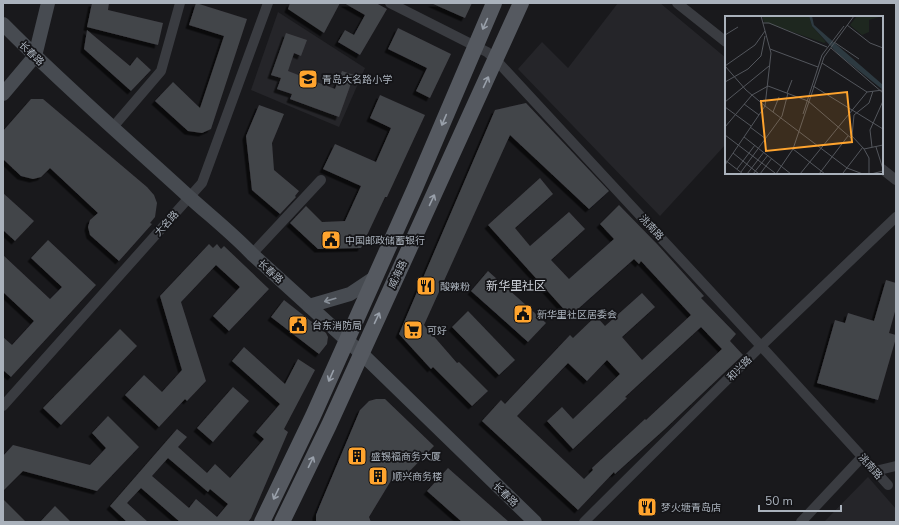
<svg xmlns="http://www.w3.org/2000/svg" width="899" height="525" viewBox="0 0 899 525" font-family="'Nunito Sans','Noto Sans SC',sans-serif">
	<style>
		.built { fill: #252529 }
		.building { fill: #434449; fill-rule: evenodd; filter: url(#shadow) }
		.lines { fill: none; stroke-linecap: round; stroke-linejoin: round }
		.street { stroke: #3a3c41; stroke-width: 10 }
		.secondary { stroke: #474b51; stroke-width: 14 }
		.primary { stroke: #555960; stroke-width: 16 }
		.oneway { stroke: #99a0aa }
		.oneway2 { stroke: #878e97 }
		.labels { text-anchor: middle; stroke-width: 3.5; stroke-linejoin: round; paint-order: stroke }
		.street-label { font-size: 10px; fill: #aab2bc; stroke: #141417 }
		.poi-label { font-size: 10px; fill: #aab2bc; stroke: #141417; text-anchor: start }
		.quarter-label { font-size: 12px; fill: #ccd0d8; stroke: #141417 }
		.inset-road { fill: none; stroke: #53565c; stroke-width: 1 }
		.view { fill: #ffa42e; fill-opacity: 0.15; stroke: #ffa42e; stroke-width: 2 }
		.inset-edge { fill: none; stroke: #aab2bc; stroke-width: 2 }
	</style>
	<defs>
		<filter id="shadow"><feDropShadow dx="-3.5" dy="3.5" stdDeviation="0" flood-color="#0009"/></filter>
	</defs>
	<rect width="100%" height="100%" fill="#19191c"/>
	<g class="built">
		<path d="M618 3H660L726 58V144L660 216 518 69 542 42 568 68Z"/>
		<path d="M278 12 365 68 339 127 251 90Z"/>
		<path d="M868 477 896 509V522H824Z"/>
	</g>
	<g class="building">
		<path d="M92 3H109L108 10 163 23 158 45 87 27Z"/>
		<path d="M196 3 247 19 211 129 202 133 188 131 155 101 173 82 200 108 224 36 189 25Z"/>
		<path d="M290 3H340L324 33 288 9Z"/>
		<path d="M344 3H376L387 9 360 55 338 42 345 30 354 35 365 15Z"/>
		<path d="M431 3H472L465 18Z"/>
		<path d="M398 28 451 54 430 98 416 91 427 68 388 49Z"/>
		<path d="M87 30 130 66 137 57 151 70 131 91 84 49Z"/>
		<path d="M286 33 307 40 301 56 294 53 288 71 335 89 342 71 354 75 339 117 290 99 292 94 277 89 281 78 271 75Z"/>
		<path d="M380 95 425 115 387 197H385L361 248 318 249 290 223 306 206 322 222 345 221 361 186 323 169 335 144 376 162 391 128 370 118Z"/>
		<path d="M31 99H43L147 187 154 195 157 203 155 217 150 223 152 224 119 261 90 235 88 227 90 220 98 213 50 168 41 177 33 179 21 176 3 159V131Z"/>
		<path d="M526 103 609 191 589 209 510 135 424 325 457 363 459 362 488 391 472 406 433 367 431 369 399 334 495 110Z"/>
		<path d="M259 105 284 114 272 143 274 170 299 191 295 196 296 197 280 214 252 190 246 136Z"/>
		<path d="M540 178 553 194 515 228 530 246 569 212 585 229 551 260 569 279 614 239 600 224 619 205 658 245 704 296 701 298 736 334 730 341 743 355 666 428 615 474 614 472 578 510 482 421 501 400 505 404 570 335 573 338 596 316 605 326 642 293 655 307 622 337 642 360 691 315 641 261 639 264 634 259 570 316 488 225ZM701 327 722 349 646 420 645 419 592 468 593 470 584 479 517 416 568 363 587 381 607 360 620 374 573 419 562 407 547 421 573 449 627 398 625 397Z"/>
		<path d="M3 193 34 221 15 241 3 230Z"/>
		<path d="M48 240 96 285 11 377 3 370V337L12 345 34 321 3 292V255L50 299 62 287 31 258Z"/>
		<path d="M209 244 213 248 217 244 221 249 224 246 269 289 229 331 213 316 240 287 216 265 181 302 206 381 187 401 185 399 159 427 125 395 144 375 162 392 182 370 160 296Z"/>
		<path d="M488 271 546 323 528 342 471 291Z"/>
		<path d="M886 280 896 283V308L889 333 896 335V338L878 400 817 383 835 320 845 323 848 313 874 321Z"/>
		<path d="M284 300 326 333 328 337 327 344 319 354 271 317Z"/>
		<path d="M468 311 515 360 499 375 452 327Z"/>
		<path d="M120 329 137 346 61 425 43 408Z"/>
		<path d="M244 347 285 384 298 359 315 370 284 429 288 432 251 518 248 522H180L141 488 127 503 148 522H127L110 506 177 429 187 437 178 447 207 473 215 464 230 478 264 439 256 432 280 404 232 361ZM168 458 208 492 210 489 228 504 217 517 196 499 189 508 152 476Z"/>
		<path d="M233 387 249 401 213 442 197 428Z"/>
		<path d="M376 399H385L434 446 403 478 395 474 369 517 371 522H316V515L320 505 360 410 369 401Z"/>
		<path d="M108 416 139 447 97 491 23 471 3 491V456L13 445 90 465 106 448 92 433Z"/>
		<path d="M448 468 509 522H462L427 491Z"/>
		<path d="M3 499 26 522H3Z"/>
		<path d="M55 506 71 522H40Z"/>
	</g>
	<g class="lines">
		<g class="street">
			<path d="M390 3 475 46 487 52 496 60 761 346 888 485"/>
			<path d="M677 3 726 42"/>
			<path d="M113 127 161 71 180 3"/>
			<path d="M882 169 896 180"/>
			<path d="M252 254 321 180"/>
			<path d="M3 406 202 183 268 3"/>
			<path d="M875 471 896 466"/>
			<path d="M584 522 761 346 896 217"/>
			<path d="M801 522 862 457"/>
		</g>
		<g class="secondary">
			<path d="M3 24C62 84 126 139 187 195 209 215 232 233 252 254L361 353 535 522"/>
			<path d="M3 94 35 56 48 3"/>
			<path d="M309 306 350 294 374 278"/>
		</g>
		<g class="primary">
			<path d="M262 522 313 416 415 188 494 3"/>
			<path d="M282 522 329 425 521 3"/>
		</g>
	</g>
	<defs><path id="oneway-shaft" d="M-6 0H5M1.5-3L5.5 0L1.5 3" fill="none" stroke-width="1.6" stroke-linecap="round" stroke-linejoin="round"/></defs>
	<g class="oneway">
		<use href="#oneway-shaft" transform="translate(485 24) rotate(114)"/>
		<use href="#oneway-shaft" transform="translate(486 82) rotate(-65)"/>
		<use href="#oneway-shaft" transform="translate(444 120) rotate(113)"/>
		<use href="#oneway-shaft" transform="translate(432 200) rotate(-65)"/>
		<use href="#oneway-shaft" transform="translate(377 318) rotate(-65)"/>
		<use href="#oneway-shaft" transform="translate(331 376) rotate(114)"/>
		<use href="#oneway-shaft" transform="translate(311 462) rotate(-64)"/>
		<use href="#oneway-shaft" transform="translate(276 494) rotate(116)"/>
	</g>
	<use class="oneway2" href="#oneway-shaft" transform="translate(330 300) rotate(164)"/>
	<defs>
		<g id="school-square" transform="scale(1)"><rect x="-9" y="-9" width="18" height="18" rx="4" fill="#ffa42e" stroke="#141417"/><path d="M0-5L7-2L0 1L-7-2ZM-4 1L0 2.5L4 1V4Q0 6-4 4Z" fill="#111"/></g>
		<g id="civic-square" transform="scale(1)"><rect x="-9" y="-9" width="18" height="18" rx="4" fill="#ffa42e" stroke="#141417"/><path d="M-.6-6.5H3V-4.5H.6V-3L4-1V1h2V6H-6V1h2V-1L-.6-3ZM-1.2 2.5V6h2.4V2.5Z" fill="#111"/></g>
		<g id="restaurant-square" transform="scale(1)"><rect x="-9" y="-9" width="18" height="18" rx="4" fill="#ffa42e" stroke="#141417"/><path d="M-5-6h1v4h1v-4h1v4h1v-4h1v5L-1.5 .5V6h-2V.5L-5-1ZM5-6V6H3V1.5H1.5Q1.5-4 5-6Z" fill="#111"/></g>
		<g id="supermarket-square" transform="scale(1)"><rect x="-9" y="-9" width="18" height="18" rx="4" fill="#ffa42e" stroke="#141417"/><path d="M-6-5.5h2.5l.6 2H6L4.5 2H-2.5L-4.4-4H-6ZM-1.5 3.2a1.3 1.3 0 1 0 .1 0ZM3 3.2a1.3 1.3 0 1 0 .1 0Z" fill="#111"/></g>
		<g id="building-square" transform="scale(1)"><rect x="-9" y="-9" width="18" height="18" rx="4" fill="#ffa42e" stroke="#141417"/><path d="M-4-6H4V6H1V3H-1V6H-4ZM-2.5-4.3h1.7v1.8h-1.7ZM.8-4.3h1.7v1.8H.8ZM-2.5-1h1.7V.8h-1.7ZM.8-1h1.7V.8H.8Z" fill="#111"/></g>
	</defs>
	<g fill-rule="evenodd">
		<use href="#school-square" x="308" y="79"/>
		<use href="#civic-square" x="331" y="240"/>
		<use href="#restaurant-square" x="426" y="286"/>
		<use href="#civic-square" x="523" y="314"/>
		<use href="#civic-square" x="298" y="325"/>
		<use href="#supermarket-square" x="413" y="330"/>
		<use href="#building-square" x="357" y="456"/>
		<use href="#building-square" x="378" y="476"/>
		<use href="#restaurant-square" x="647" y="507"/>
	</g>
	<g class="labels">
		<g class="street-label">
			<text transform="translate(32 53) rotate(44)" y="4">长春路</text>
			<text transform="translate(166 223) rotate(-48)" y="4">大名路</text>
			<text transform="translate(652 227) rotate(47)" y="4">洮南路</text>
			<text transform="translate(271 271) rotate(42)" y="4">长春路</text>
			<text transform="translate(397 274) rotate(-65)" y="4">威海路</text>
			<text transform="translate(739 368) rotate(-45)" y="4">和兴路</text>
			<text transform="translate(871 466) rotate(48)" y="4">洮南路</text>
			<text transform="translate(506 494) rotate(44)" y="4">长春路</text>
		</g>
		<g class="poi-label">
			<text x="322" y="83">青岛大名路小学</text>
			<text x="345" y="244">中国邮政储蓄银行</text>
			<text x="440" y="290">酸辣粉</text>
			<text x="537" y="318">新华里社区居委会</text>
			<text x="312" y="329">台东消防局</text>
			<text x="427" y="334">可好</text>
			<text x="371" y="460">盛锡福商务大厦</text>
			<text x="392" y="480">顺兴商务楼</text>
			<text x="661" y="511">梦火塘青岛店</text>
		</g>
		<g class="quarter-label">
			<text x="516" y="290">新华里社区</text>
		</g>
	</g>
	<g transform="translate(725 16)">
		<rect width="158" height="158" fill="#19191c"/>
		<path d="M37 0H84L87 10 101 26 99 27 39 6ZM132 0H158L144 4V16L137 19 125 9Z" fill="#1e271f"/>
		<path d="M84 0H87L89 9 158 69V74L113 38 87 10Z" fill="#2d3a41"/>
		<path class="inset-road" d="M36 0 46 37 40 90M38 7H44L102 31M122 9 145 27 158 32M0 19 13 11M109 26 134 43M106 32 158 77M45 33 93 51M97 47 142 76 158 74M0 50 30 29 40 15M0 50 21 74 40 90 122 152 138 158M0 66 23 53 36 40 40 20M88 70 158 113M148 75 144 87 129 99 127 120 139 133 158 129M62 77 67 64M0 86 44 50M19 88 34 99M0 91 26 110M48 96 54 81M78 98 97 39 119 10M0 111 27 79 43 70 83 85 126 122M25 111 41 123M0 119 50 157M19 121 66 158M147 131 145 114 158 85M151 131 158 153M68 133 100 158M139 133 144 142V158M8 137 34 158M0 144 18 158M0 149 40 90M12 153 30 129M16 156 57 100 63 77M118 157 138 131M22 158 39 136M28 158 43 139M35 158 47 142M51 158 68 133 99 41 129 0M75 158 142 76M94 158 123 120M146 158 158 155"/>
		<path class="view" d="M122 76 127 126 41 135 36 85Z"/>
		<rect width="158" height="158" class="inset-edge"/>
	</g>
	<rect width="899" height="525" fill="none" stroke="#aab2bc" stroke-width="8"/>
	<path d="M759 505v6h82v-6" fill="none" stroke="#aab2bc" stroke-width="2"/>
	<text x="765" y="505" font-size="12" fill="#aab2bc" stroke="#141417" stroke-width="3" paint-order="stroke">50 m</text>
</svg>
